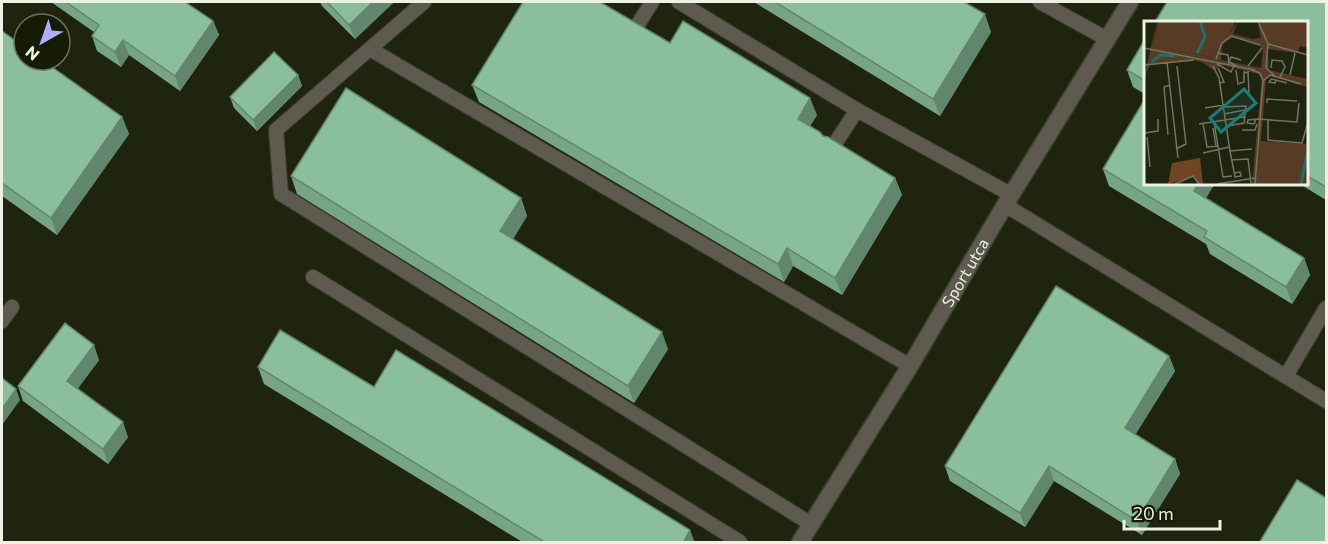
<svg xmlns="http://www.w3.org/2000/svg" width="1328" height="544" viewBox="0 0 1328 544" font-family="Commissioner,sans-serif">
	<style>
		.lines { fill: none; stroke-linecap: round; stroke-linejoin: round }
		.service-casing { stroke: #3c412d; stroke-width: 16 }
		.minor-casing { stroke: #3c412d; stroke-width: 19 }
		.service { stroke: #5e5a50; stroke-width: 14 }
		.minor { stroke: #5e5a50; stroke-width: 16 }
		.wall { fill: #78a486 }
		.shaded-wall { fill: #61866d }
		.building { fill: #8bbf9c; stroke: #61866d; stroke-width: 1.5 }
		.labels { text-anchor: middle; stroke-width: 6; stroke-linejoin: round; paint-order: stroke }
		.street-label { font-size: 16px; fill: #edf2e4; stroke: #161b06 }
		.inset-river { fill: none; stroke: #1f6e67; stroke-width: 3 }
		.inset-road { fill: none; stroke: #717664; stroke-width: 1.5 }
		.view { fill: #1a7c74; fill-opacity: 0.15; stroke: #1a7c74; stroke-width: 3 }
		.inset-edge { fill: none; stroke: #edf2e4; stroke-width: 3 }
	</style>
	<rect width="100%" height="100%" fill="#1f240f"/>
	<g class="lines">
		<g class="service-casing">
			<g id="service">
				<path d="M424 2 276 130 281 194 811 524"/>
				<path d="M679 2 857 110 1012 195"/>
				<path d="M1040 2 1107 39"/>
				<path d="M637 26 652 2"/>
				<path d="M370 49 910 366"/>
				<path d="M834 145 857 110"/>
				<path d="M1005 205 1326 401"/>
				<path d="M313 277 740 542"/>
				<path d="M2 321 12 307"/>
				<path d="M1286 376 1326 308"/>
			</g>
		</g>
		<g class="minor-casing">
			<g id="minor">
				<path id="s1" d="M800 542 910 366 1005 205 1130 2"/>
			</g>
		</g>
		<use href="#service" class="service"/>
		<use href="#minor" class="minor"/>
	</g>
	<g class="wall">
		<path d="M51 2H185L213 21 219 35 180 91 129 55 121 67 97 51 92 36 94 32Z"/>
		<path d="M320 2H394L355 39 322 6Z"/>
		<path d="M754 2H964L991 32 940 116Z"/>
		<path d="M1326 2V200L1298 183H1305V22Z"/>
		<path d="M2 31 122 117 129 134 57 235 2 196Z"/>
		<path d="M1145 39V94L1133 87 1127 70Z"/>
		<path d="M670 43 817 115 810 126 823 136 895 178 902 195 842 295 793 266 784 282 479 102 472 85Z"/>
		<path d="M298 75 302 86 257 131 234 108 230 97Z"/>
		<path d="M1103 169 1145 183H1215L1206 198 1304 258 1310 275 1292 304 1210 254 1206 244 1109 186Z"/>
		<path d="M291 176 521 198 527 216 513 239 668 349 634 403 297 194Z"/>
		<path d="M1169 356 1175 371 1135 435 1175 459 1180 474 1142 535 1054 481 1025 527 950 481 945 466Z"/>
		<path d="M99 360 78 388 128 437 108 464 23 401 18 386Z"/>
		<path d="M258 367 374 387 695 543H524L264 384Z"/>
	</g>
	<g class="shaded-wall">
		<path d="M373 2H394L355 39 349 25Z"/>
		<path d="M985 14 991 32 940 116 933 99Z"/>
		<path d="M213 21 219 35 180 91 175 76Z"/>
		<path d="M123 40 129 55 121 67 115 52Z"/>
		<path d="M298 75 302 86 257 131 253 120Z"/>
		<path d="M810 98 817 115 804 136 798 119Z"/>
		<path d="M122 117 129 134 57 235 51 218Z"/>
		<path d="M895 178 902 195 842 295 835 278Z"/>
		<path d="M1199 183H1215L1200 208 1194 191Z"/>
		<path d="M521 198 527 216 507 248 500 231Z"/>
		<path d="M787 248 793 266 784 282 778 264Z"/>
		<path d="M1304 258 1310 275 1292 304 1286 287Z"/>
		<path d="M662 332 668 349 634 403 628 386Z"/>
		<path d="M94 345 99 360 73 395 67 381Z"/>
		<path d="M1169 356 1175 371 1130 443 1125 428Z"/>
		<path d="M16 389 20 400 2 425V409Z"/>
		<path d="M123 422 128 437 108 464 103 449Z"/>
		<path d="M1175 459 1180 474 1142 535 1137 521Z"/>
		<path d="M1049 466 1054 481 1025 527 1020 513Z"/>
		<path d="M690 530 695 543H683Z"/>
	</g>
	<g class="building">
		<path d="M66 2H185L213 21 175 76 123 40 115 52 92 36 99 25Z"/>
		<path d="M327 2H373L349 25Z"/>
		<path d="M523 2H600L670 43 683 21 810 98 798 119 820 132 823 136 828 137 895 178 835 278 787 248 778 264 472 85Z"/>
		<path d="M775 2H964L985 14 933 99Z"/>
		<path d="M1167 2H1326V187L1305 175V22H1155Z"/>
		<path d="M2 31 24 47V60H42L122 117 51 218 2 183Z"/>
		<path d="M1145 39V81L1127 70Z"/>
		<path d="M274 52 298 75 253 120 230 97Z"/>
		<path d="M346 88 521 198 500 231 662 332 628 386 291 176Z"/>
		<path d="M1145 99V183H1199L1194 191 1304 258 1286 287 1204 237 1207 231 1103 169Z"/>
		<path d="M1056 286 1169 356 1125 428 1175 459 1137 521 1049 466 1020 513 945 466Z"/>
		<path d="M65 323 94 345 67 381 123 422 103 449 18 386Z"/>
		<path d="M280 330 374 387 396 350 690 530 683 543H546L258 367Z"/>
		<path d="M2 378 16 389 2 409Z"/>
		<path d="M1297 480 1326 498V543H1259Z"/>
	</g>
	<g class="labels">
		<g class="street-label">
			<text dy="6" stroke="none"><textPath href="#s1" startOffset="316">Sport utca</textPath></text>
		</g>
	</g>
	<g transform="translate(1144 21)">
		<rect width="164" height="164" fill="#1f240f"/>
		<path d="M13 0 9 25 66 36 72 32 94 0 89 13 109 18 117 17 114 4 119 0H163V27L156 25 154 32 124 28 125 49 163 58V66L126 55 122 59 117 120 162 123 163 118V163H108L118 57 114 53 79 44 69 49 58 41 47 39 6 44 0 57ZM89 16 115 23 119 29 117 47 77 39 78 24Z" fill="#583b25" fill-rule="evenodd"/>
		<path d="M56 137 59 163H54L50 156 24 163 28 142Z" fill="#6f4524"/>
		<path d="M14 0H90V5L72 32 66 36 9 25Z" fill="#583b25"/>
		<path class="inset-river" d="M53 32 61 16 56 0M8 41 16 34 31 35M157 163 164 129"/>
		<path class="inset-road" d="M114 0 124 23 122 47 131 55M87 15 116 24M124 23 164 34M0 27 70 41M74 32 84 34 85 43M72 38 78 22 87 15M23 41 34 137M70 41 111 49M73 43 87 51 90 45M0 44 50 39M69 45 75 57 86 130 91 156 97 155 96 151 90 152M104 45 118 27M95 46 85 41 87 36 97 39M74 47 80 61 76 62M127 47 128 39 138 40 141 46 136 56M92 49 94 63 100 61V51L104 52M108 49 116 52 119 60 111 163M104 50 105 74M146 54 151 32M132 59 131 62 125 61 127 58 132 59 143 62M119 60 126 54 157 63M123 82V78L153 80M79 86 102 85 100 102 83 105M61 87 80 84M80 93 101 89M112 98 110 103 103 102 104 99 114 98 153 101 155 82M81 99 100 96M124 99V119L158 122 164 101M70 101 79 156 88 155M59 102 63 126 74 125M55 103 81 99M69 107 72 125M98 109H111L113 103M0 112 14 110V98M24 114 20 66 26 64M3 116 6 146M32 128 42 123 33 45M86 130 108 128M59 132 85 126M87 139 104 138 107 163M31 163 49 155 55 163M73 163 111 157"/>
		<path class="view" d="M100 68 112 82 77 111 66 97Z"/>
		<rect width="164" height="164" class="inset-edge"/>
	</g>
	<rect width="1328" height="544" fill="none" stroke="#edf2e4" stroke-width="6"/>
	<g transform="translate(42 42) rotate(220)"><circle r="28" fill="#161b06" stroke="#6c715f" stroke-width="1.5"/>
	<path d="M0-4.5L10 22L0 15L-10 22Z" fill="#b0aefa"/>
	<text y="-9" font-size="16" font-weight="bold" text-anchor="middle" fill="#edf2e4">N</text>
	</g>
	<path d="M1124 520v9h96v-9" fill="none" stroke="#edf2e4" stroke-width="3"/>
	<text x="1133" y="520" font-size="18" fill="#edf2e4" stroke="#161b06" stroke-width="4.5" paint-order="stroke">20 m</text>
</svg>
